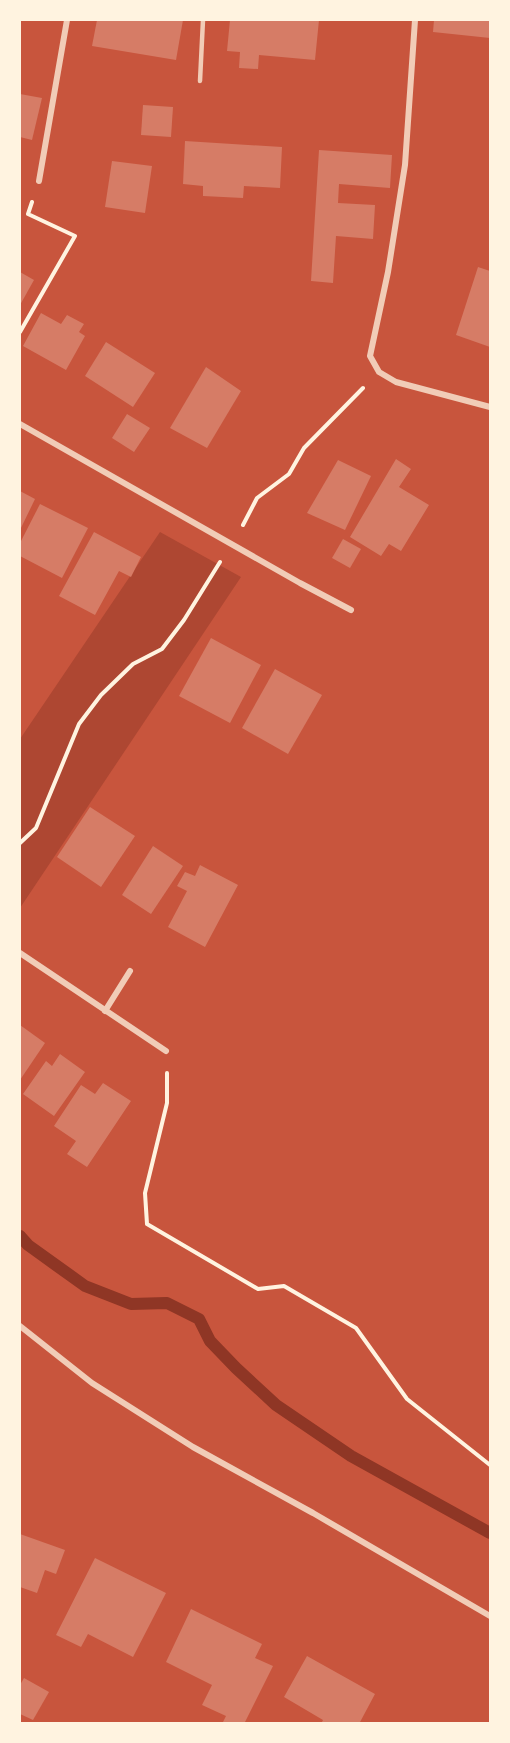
<svg xmlns="http://www.w3.org/2000/svg" width="510" height="1743" viewBox="0 0 510 1743" font-family="'Roboto Condensed',sans-serif">
	<style>
		.green { fill: #ae4732 }
		.lines { fill: none; stroke-linecap: round; stroke-linejoin: round }
		.stream { stroke: #8f3625; stroke-width: 12 }
		.building { fill: #d67c66 }
		.path { stroke: #fff3e0; stroke-width: 4 }
		.service { stroke: #f1ccb7; stroke-width: 4.5 }
		.minor { stroke: #f1ccb7; stroke-width: 6 }
	</style>
	<rect width="100%" height="100%" fill="#c8553d"/>
	<path class="green" d="M160 532 241 577 20 908V739Z"/>
	<g class="lines">
		<path class="stream" d="M20 1236 28 1245 85 1286 131 1304 167 1303 199 1319 210 1341 236 1368 276 1405 351 1456 490 1533"/>
	</g>
	<g class="building">
		<path d="M97 20H183L176 60 92 46Z"/>
		<path d="M230 20H319L315 60 259 55 258 69 239 68 240 52 227 51Z"/>
		<path d="M434 20H490V38L433 32Z"/>
		<path d="M20 94 42 98 32 140 20 137Z"/>
		<path d="M143 105 173 107 171 137 141 135Z"/>
		<path d="M185 141 282 147 280 188 244 186 243 198 203 196V186L183 184Z"/>
		<path d="M319 150 392 155 390 188 339 184 338 203 375 205 373 239 336 236 333 283 311 281Z"/>
		<path d="M112 161 152 166 145 213 105 207Z"/>
		<path d="M478 267 490 271V347L456 335Z"/>
		<path d="M20 272 34 280 20 305Z"/>
		<path d="M41 313 61 324 67 315 84 324 79 332 85 336 66 370 23 346Z"/>
		<path d="M106 342 155 373 133 407 85 376Z"/>
		<path d="M206 367 241 391 207 448 170 428Z"/>
		<path d="M127 414 150 428 134 452 112 438Z"/>
		<path d="M396 459 411 469 399 487 429 505 401 551 389 544 381 556 350 537Z"/>
		<path d="M338 460 371 476 345 530 307 513Z"/>
		<path d="M20 491 35 499 20 530Z"/>
		<path d="M40 504 88 528 62 578 20 556V543Z"/>
		<path d="M94 532 141 557 131 577 119 571 95 615 59 596Z"/>
		<path d="M343 539 361 549 350 568 332 558Z"/>
		<path d="M211 638 261 665 230 723 179 696Z"/>
		<path d="M275 669 322 695 288 754 242 728Z"/>
		<path d="M90 807 135 836 101 887 57 857Z"/>
		<path d="M153 846 183 866 151 914 122 895Z"/>
		<path d="M200 865 238 885 205 947 168 927 187 891 177 886 185 872 195 876Z"/>
		<path d="M20 1025 45 1043 20 1080Z"/>
		<path d="M60 1054 85 1072 54 1116 23 1094 46 1061 52 1066Z"/>
		<path d="M103 1083 131 1101 87 1167 67 1154 76 1141 54 1126 81 1085 95 1094Z"/>
		<path d="M20 1534 65 1550 56 1574 45 1570 37 1593 20 1587Z"/>
		<path d="M95 1558 166 1593 133 1657 88 1634 81 1647 56 1635Z"/>
		<path d="M191 1609 262 1644 255 1658 273 1666 244 1724H222L226 1716 202 1705 212 1685 166 1662Z"/>
		<path d="M307 1656 375 1694 359 1724H321L323 1720 284 1697Z"/>
		<path d="M24 1678 49 1692 33 1720 20 1714V1685Z"/>
	</g>
	<g class="lines">
		<g class="path">
			<path d="M20 332 75 236 28 214 32 202"/>
			<path d="M243 525 257 498 289 474 304 448 363 388"/>
			<path d="M20 843 36 828 79 724 101 695 133 664 162 649 184 620 220 562"/>
			<path d="M167 1073V1103L145 1193 147 1224 258 1289 284 1286 356 1328 407 1399 490 1465"/>
		</g>
		<path class="service" d="M200 81 203 20"/>
		<g class="minor">
			<path d="M415 20 405 165 388 272 370 356 379 372 396 382 490 407"/>
			<path d="M39 181 67 20"/>
			<path d="M20 424 300 583 351 610"/>
			<path d="M20 953 166 1051"/>
			<path d="M105 1011 130 971"/>
			<path d="M20 1326 92 1383 193 1447 313 1513 490 1616"/>
		</g>
	</g>
	<rect width="510" height="1743" fill="none" stroke="#fff3e0" stroke-width="42"/>
</svg>
